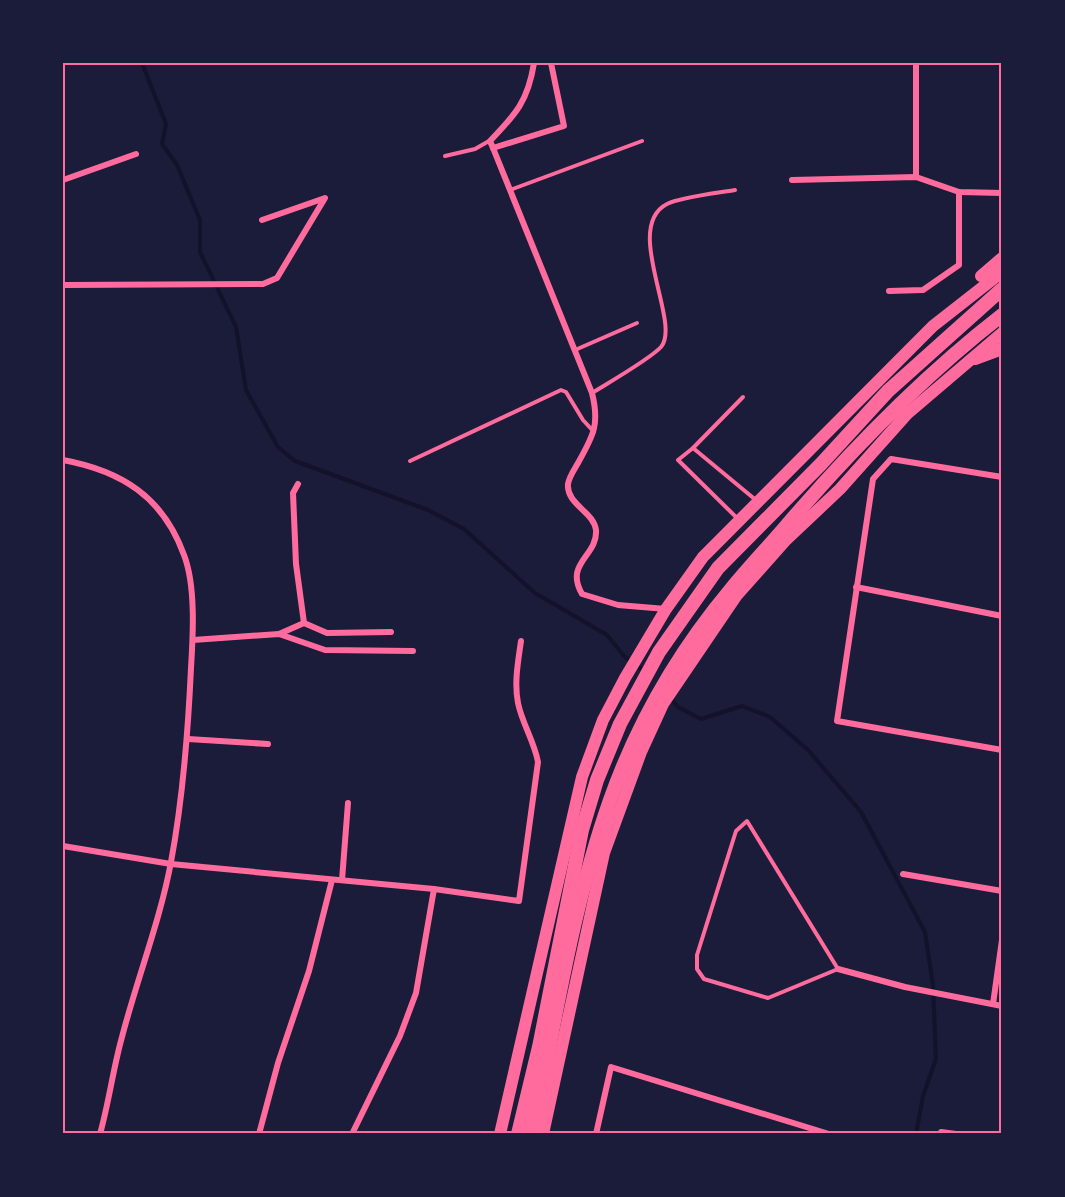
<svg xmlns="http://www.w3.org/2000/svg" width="1065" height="1197" viewBox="0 0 1065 1197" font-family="'Space Grotesk',sans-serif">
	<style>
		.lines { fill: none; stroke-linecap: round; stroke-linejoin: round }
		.stream { stroke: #12122b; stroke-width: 4 }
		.service { stroke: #ff6b9d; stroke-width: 4 }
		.minor { stroke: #ff6b9d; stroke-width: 6 }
		.primary { stroke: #ff6b9d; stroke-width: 12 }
		.trunk { stroke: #ff6b9d; stroke-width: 14 }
		.neatline { fill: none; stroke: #ff6b9d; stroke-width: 2 }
	</style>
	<rect width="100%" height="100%" fill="#1b1b3a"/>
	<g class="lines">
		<g class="stream">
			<path d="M142 63 166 124 162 144 177 165 200 220V252L236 327 246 390 278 447 295 461 428 510 464 529 535 593 607 635 624 656 644 671"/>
			<path d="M670 698 678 707 701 719 742 706 770 717 808 750 861 812 925 932 933 986 936 1059 923 1096 916 1134"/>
		</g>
		<g class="service">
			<path d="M445 156 475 149 489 141"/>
			<path d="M510 190 642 141"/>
			<path d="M575 350 637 323"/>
			<path d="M592 393C608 383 650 359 661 347 682 323 622 227 667 204 681 197 718 193 735 190"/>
			<path d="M693 448 743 397"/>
			<path d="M410 461 561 390 566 392 583 420 594 432"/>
			<path d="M737 518 678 460 693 448 757 501"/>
			<path d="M747 821 838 969 768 998 704 979 697 969V955L736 831Z"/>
		</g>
		<g class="minor">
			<path d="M551 63 564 126 493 148 592 393C600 425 593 436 578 463 574 470 569 477 568 484 566 504 594 512 596 530 598 556 564 563 582 594L618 605 666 609"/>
			<path d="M493 148 490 141C516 114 528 101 534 63"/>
			<path d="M916 177V63"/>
			<path d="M63 180 136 154"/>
			<path d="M792 180 916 177 959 192 1002 193"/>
			<path d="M63 285 263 284 277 278 325 198 262 220"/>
			<path d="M889 291 923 290 959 265V192"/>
			<path d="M63 460C122 471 163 497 184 555 196 586 193 636 191 668 188 733 183 798 171 862 160 921 137 979 122 1037 113 1069 109 1102 100 1134"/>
			<path d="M1002 477 891 459 873 479 837 721 1002 750"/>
			<path d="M856 587 1002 616"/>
			<path d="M304 623 327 633 391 632"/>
			<path d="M279 634 304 623 296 564 293 493 298 484"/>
			<path d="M193 640 279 634 325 650 413 651"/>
			<path d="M188 739 268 744"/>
			<path d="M63 846 171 864 434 889 519 901 538 762C534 741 522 723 518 703 514 683 518 662 521 641"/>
			<path d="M903 874 1002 891"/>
			<path d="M342 880 348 803"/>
			<path d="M838 969 905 987 1002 1006"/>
			<path d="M993 1004 1002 940"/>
			<path d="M941 1132 956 1134"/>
			<path d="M259 1134 278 1063 309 971 332 880"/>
			<path d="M352 1134 400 1036 416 993 434 889"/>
			<path d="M596 1134 611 1067 829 1134"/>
		</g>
		<g class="primary">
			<path d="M981 276 1002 258"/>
			<path d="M975 359 1002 349"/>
			<path d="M500 1134 582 777 603 720 625 678 666 609 703 557 933 326 1002 272"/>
			<path d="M543 1134 604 853 641 752 663 704 737 595 785 541 840 489 907 414 1002 333"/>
		</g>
		<g class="trunk">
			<path d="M518 1134 539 1047 582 830 597 780 620 724 659 652 718 568 821 464 888 391 1002 289"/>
			<path d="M532 1134C555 1023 572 907 610 800 637 724 679 651 731 589 748 568 768 547 786 526 852 449 922 377 1002 315"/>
		</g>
	</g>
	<rect width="1065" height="1197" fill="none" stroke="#1b1b3a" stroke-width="129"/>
	<rect x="64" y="64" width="936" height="1068" class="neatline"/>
</svg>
